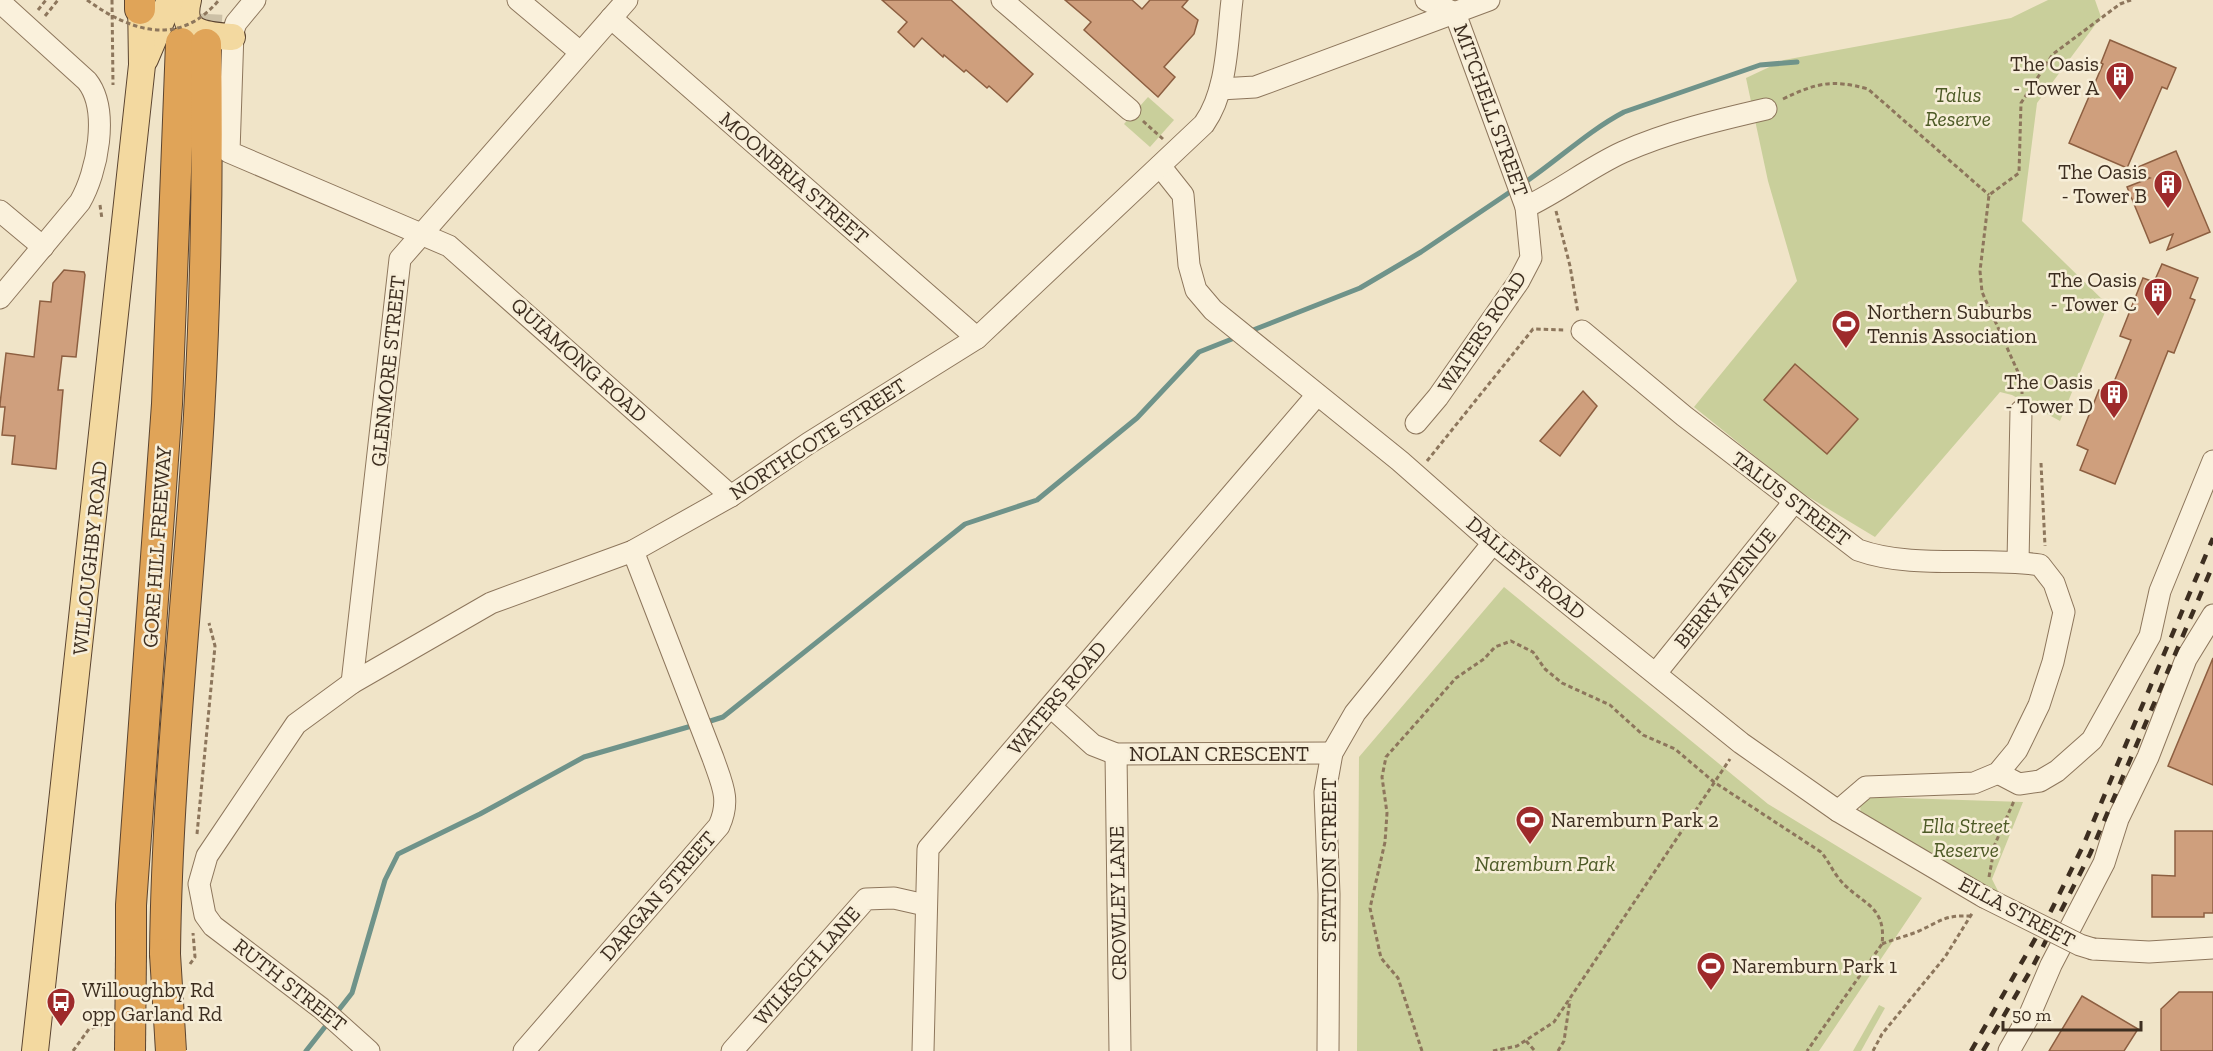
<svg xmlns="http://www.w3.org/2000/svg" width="2213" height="1051" viewBox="0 0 2213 1051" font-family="'Zilla Slab',serif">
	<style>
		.green { fill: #c9cf9b }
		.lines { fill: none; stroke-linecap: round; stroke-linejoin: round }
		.stream { stroke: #6f938a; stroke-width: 5 }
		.building { fill: #cf9f7d; stroke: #8d5f41; stroke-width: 1.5 }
		.highway-tunnel { stroke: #ccc0a6; stroke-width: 30; stroke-dasharray: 30 15; stroke-linecap: butt }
		.minor-casing { stroke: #8d765c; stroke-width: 23 }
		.major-casing { stroke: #5b4430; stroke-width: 28 }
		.highway-casing { stroke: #5b4430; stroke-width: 32 }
		.path { stroke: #8d765c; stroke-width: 3; stroke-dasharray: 4.5 3; stroke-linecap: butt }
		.minor { stroke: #faf1dc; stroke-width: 21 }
		.major { stroke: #f3d9a0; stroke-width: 26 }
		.highway { stroke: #e0a458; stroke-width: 30 }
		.rail { stroke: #3d2e20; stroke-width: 4.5; stroke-dasharray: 10 10; stroke-linecap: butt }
		.minor-bridge-casing { stroke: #8d765c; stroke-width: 23; stroke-linecap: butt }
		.highway-bridge-casing { stroke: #5b4430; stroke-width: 32; stroke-linecap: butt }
		.path-bridge { stroke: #8d765c; stroke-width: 3; stroke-dasharray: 4.5 3; stroke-linecap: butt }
		.minor-bridge { stroke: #faf1dc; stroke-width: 21 }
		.highway-bridge { stroke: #e0a458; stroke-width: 30 }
		.labels { text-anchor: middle; stroke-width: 5; stroke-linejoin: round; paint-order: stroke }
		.poi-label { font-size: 21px; fill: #3d2e20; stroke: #f7eed8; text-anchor: end }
		.park-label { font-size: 21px; font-style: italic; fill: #4d5a26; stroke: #f7eed8 }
		.street-label { font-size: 21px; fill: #3d2e20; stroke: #f7eed8 }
	</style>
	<rect width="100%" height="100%" fill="#f0e4c8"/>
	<g class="green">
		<path d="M2048 0H2095L2101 17 2037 103 2022 221 2108 305 2060 421 2012 395 2000 392 1875 537 1797 490 1694 407 1797 281 1768 181 1746 78 1784 60 2011 18Z"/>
		<path d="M1148 97 1174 120 1150 147 1124 124Z"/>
		<path d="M1504 587 1768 804 1922 898 1819 1051H1357L1359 757Z"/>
		<path d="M1872 797 2023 802 1992 879 2003 901 1861 815 1860 806 1866 799Z"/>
		<path d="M1879 1005 1885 1008 1861 1051H1853Z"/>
	</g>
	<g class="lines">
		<g class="stream">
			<path d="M1524 183C1558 160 1588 131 1624 112L1760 65 1797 62"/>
			<path d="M1248 332 1360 288 1421 252 1513 190"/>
			<path d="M704 723 723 717 965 524 1037 500 1137 418 1199 352 1237 337"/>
			<path d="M334 1016 352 993 385 880 398 854 480 814 584 757 695 725"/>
			<path d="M306 1051 328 1023"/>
		</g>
	</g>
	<g class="building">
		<path d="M882 0H951L1033 74 1007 102 989 86 987 88 966 70 964 72 944 55 943 57 922 38 914 47 898 32 907 22Z"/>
		<path d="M1065 0H1132L1142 9 1150 0H1188L1182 7 1198 20 1194 34 1164 67 1175 77 1158 97 1084 30 1091 22Z"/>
		<path d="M2110 40 2176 68 2167 89 2162 87 2127 168 2069 143 2103 64 2101 63Z"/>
		<path d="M2176 151 2210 232 2167 250 2173 234 2150 243 2127 187 2150 178 2131 170Z"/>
		<path d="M2162 264 2198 278 2190 298 2195 300 2174 353 2168 351 2115 484 2080 470 2088 450 2077 445 2099 390 2109 394 2123 360 2131 340 2120 336 2143 278 2154 282Z"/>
		<path d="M64 270 84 272 85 275 76 357 62 356 58 390H63L56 469 12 464 15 436 2 435 5 407H0V404L6 353 34 357 40 301 51 302 53 283Z"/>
		<path d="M1795 364 1858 419 1827 454 1764 400Z"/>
		<path d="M1583 391 1597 406 1560 456 1540 441Z"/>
		<path d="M2213 658V785L2168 766Z"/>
		<path d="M2175 831H2213V913H2204V917H2152V875L2175 876Z"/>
		<path d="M2179 992H2213V1051H2161V1009Z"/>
		<path d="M2082 996 2138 1029 2124 1051H2049Z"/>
	</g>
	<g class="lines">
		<path class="highway-tunnel" d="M206 44 208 0"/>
		<g class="minor-casing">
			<g id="minor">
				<path d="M255 0 236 23 233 32 229 152 449 246 731 496"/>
				<path d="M518 0 580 52"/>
				<path d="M1002 0 1130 110"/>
				<path d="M1426 0 1455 13 1526 207"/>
				<path d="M0 2 87 81C110 110 97 173 80 202L0 298"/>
				<path d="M611 18 977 338"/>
				<path d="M1220 89 1255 87 1489 0"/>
				<path d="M1160 166 1183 195 1189 265 1196 290 1213 310 1400 461 1493 543 1741 743 1838 811 1984 897"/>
				<path d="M0 211 43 247"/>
				<path d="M1582 331 1684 416 1858 550C1914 570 1981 556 2040 565L2054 583 2064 612 2053 662 2039 705 2017 750 1998 773 1974 783 1866 787 1838 811"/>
				<path d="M1416 423 1438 397 1519 281 1531 258 1526 207C1560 191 1590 167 1623 152 1668 132 1718 120 1766 109"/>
				<path d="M2018 562 2021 411"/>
				<path d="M1656 673 1794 502"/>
				<path d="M352 683 400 259 627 0"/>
				<path d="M1051 707 1093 745 1116 754 1332 753"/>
				<path d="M1116 754 1120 1051"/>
				<path d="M1998 773 2019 784 2040 781 2057 771 2092 740 2150 636 2160 591 2213 461"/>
				<path d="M2093 949 2149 952 2213 948"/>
				<path d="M369 1051 321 1008 213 926 205 915 199 884 207 856 296 724 352 683 491 603 633 551 731 496 809 443 977 338 1204 124C1228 90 1227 40 1232 0"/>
				<path d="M524 1051 719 826C731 800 722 784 713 758L633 551"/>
				<path d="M732 1051 866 899 894 898 925 905"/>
				<path d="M923 1051 928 849 1317 395"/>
				<path d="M1328 1051 1329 894 1325 792 1332 753 1355 713 1493 543"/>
				<path d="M2009 1051 2030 1014 2051 965 2104 863 2118 819 2148 757 2186 659 2213 615"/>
			</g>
		</g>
		<g class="major-casing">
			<g id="major">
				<path d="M188 0C179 35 207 35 232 37"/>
				<path d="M145 59 170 0"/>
				<path d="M35 1051 142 65 141 0"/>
			</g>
		</g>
		<g class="highway-casing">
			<g id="highway">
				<path d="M140 9V0"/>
				<path d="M131 954V905L167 404 181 43"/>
				<path d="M165 954C167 773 189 595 199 415 206 291 208 168 206 44"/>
			</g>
		</g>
		<g class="path">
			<path d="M112 0 113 85"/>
			<path d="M38 10 46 0"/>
			<path d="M45 16 58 0"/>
			<path d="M1783 99C1816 83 1832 79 1868 89L1989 195"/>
			<path d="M1143 121 1163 139"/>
			<path d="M100 205 102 219"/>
			<path d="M1556 211 1570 266 1578 313"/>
			<path d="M2022 394V381L1982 292 1980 271 1989 195 2019 173 2021 103 2053 54 2120 4 2131 0"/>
			<path d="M1427 461 1533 329 1564 330"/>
			<path d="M2041 463 2045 546"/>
			<path d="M197 834 215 646 209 623"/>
			<path d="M1989 877 1995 844 2014 801"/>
			<path d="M1882 944C1894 939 1907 936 1919 931 1941 921 1944 915 1970 916"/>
			<path d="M190 964 195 957 193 933"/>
			<path d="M1526 1041 1535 1051"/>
			<path d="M73 1051 89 1029 107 1023"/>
			<path d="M1422 1051 1398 978 1381 958 1370 908 1385 842 1387 813 1382 777 1386 757 1456 678 1484 659 1495 647 1511 641 1533 652 1545 669 1562 683 1610 705 1643 735 1675 749 1714 782 1821 852C1828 860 1831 868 1837 876 1857 904 1887 902 1882 944L1807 1051"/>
			<path d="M1493 1051 1517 1046 1554 1022 1730 759"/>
			<path d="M1558 1051 1564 1041 1570 1000"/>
			<path d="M1873 1051 1882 1034 1945 957 1973 912"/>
		</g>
		<use href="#minor" class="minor"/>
		<use href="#major" class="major"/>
		<use href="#highway" class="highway"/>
		<g class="rail">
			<path d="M1971 1051 2050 913 2083 846 2213 538"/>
			<path d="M1983 1051 2032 968 2090 854 2213 565"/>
		</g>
		<g class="minor-bridge-casing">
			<path id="minor-bridge" d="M1984 897 2080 945 2093 949"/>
		</g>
		<g class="highway-bridge-casing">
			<g id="highway-bridge">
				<path d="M165 954 171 1051"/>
				<path d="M130 1051 131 954"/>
			</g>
		</g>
		<path class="path-bridge" d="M87 0C130 31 179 48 219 0"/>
		<use href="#minor-bridge" class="minor-bridge"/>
		<use href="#highway-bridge" class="highway-bridge"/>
	</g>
	<defs>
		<g id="building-pin" transform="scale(1.5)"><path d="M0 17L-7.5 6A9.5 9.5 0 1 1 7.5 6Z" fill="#9e2a2b" stroke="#f7eed8"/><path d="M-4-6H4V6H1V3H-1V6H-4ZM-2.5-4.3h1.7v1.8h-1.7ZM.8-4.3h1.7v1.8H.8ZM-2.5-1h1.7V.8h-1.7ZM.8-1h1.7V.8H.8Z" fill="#fff"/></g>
		<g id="stadium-pin" transform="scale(1.5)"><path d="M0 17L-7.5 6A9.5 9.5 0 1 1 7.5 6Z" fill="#9e2a2b" stroke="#f7eed8"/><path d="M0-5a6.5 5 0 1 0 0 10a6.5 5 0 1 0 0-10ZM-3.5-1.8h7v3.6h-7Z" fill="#fff"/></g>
		<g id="bus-pin" transform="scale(1.5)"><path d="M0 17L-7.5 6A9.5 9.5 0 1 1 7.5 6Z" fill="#9e2a2b" stroke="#f7eed8"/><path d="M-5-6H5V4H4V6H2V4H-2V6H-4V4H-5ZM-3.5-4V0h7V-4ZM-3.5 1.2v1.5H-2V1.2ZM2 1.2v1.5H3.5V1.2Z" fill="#fff"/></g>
	</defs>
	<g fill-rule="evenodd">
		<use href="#building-pin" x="2120" y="76"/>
		<use href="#building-pin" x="2168" y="184"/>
		<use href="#building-pin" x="2158" y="292"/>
		<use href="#stadium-pin" x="1846" y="324"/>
		<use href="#building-pin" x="2114" y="394"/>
		<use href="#stadium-pin" x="1530" y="820"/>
		<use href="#stadium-pin" x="1711" y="966"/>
		<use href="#bus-pin" x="61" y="1002"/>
	</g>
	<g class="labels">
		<g class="poi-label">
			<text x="2099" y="71">The Oasis<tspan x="2099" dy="24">- Tower A</tspan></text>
			<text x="2147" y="179">The Oasis<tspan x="2147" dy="24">- Tower B</tspan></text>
			<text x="2137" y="287">The Oasis<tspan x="2137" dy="24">- Tower C</tspan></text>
			<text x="1867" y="319" text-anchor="start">Northern Suburbs<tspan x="1867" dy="24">Tennis Association</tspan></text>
			<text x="2093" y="389">The Oasis<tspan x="2093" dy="24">- Tower D</tspan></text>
			<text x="1551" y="827" text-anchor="start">Naremburn Park 2</text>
			<text x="1732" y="973" text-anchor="start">Naremburn Park 1</text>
			<text x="82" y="997" text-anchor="start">Willoughby Rd<tspan x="82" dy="24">opp Garland Rd</tspan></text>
		</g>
		<g class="park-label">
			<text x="1958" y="102">Talus<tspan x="1958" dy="24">Reserve</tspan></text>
			<text x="1966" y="833">Ella Street<tspan x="1966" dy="24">Reserve</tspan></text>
			<text x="1545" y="871">Naremburn Park</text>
		</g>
		<g class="street-label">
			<text transform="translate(1491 110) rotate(70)" y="7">MITCHELL STREET</text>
			<text transform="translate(794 178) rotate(41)" y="7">MOONBRIA STREET</text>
			<text transform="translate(1482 332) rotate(-56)" y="7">WATERS ROAD</text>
			<text transform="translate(579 360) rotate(42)" y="7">QUIAMONG ROAD</text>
			<text transform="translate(388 371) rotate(-84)" y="7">GLENMORE STREET</text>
			<text transform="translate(818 439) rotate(-33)" y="7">NORTHCOTE STREET</text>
			<text transform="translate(1791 499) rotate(37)" y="7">TALUS STREET</text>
			<text transform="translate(157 547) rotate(-86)" y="7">GORE HILL FREEWAY</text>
			<text transform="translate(90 558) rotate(-84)" y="7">WILLOUGHBY ROAD</text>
			<text transform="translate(1526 568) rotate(40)" y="7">DALLEYS ROAD</text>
			<text transform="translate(1725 588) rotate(-51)" y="7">BERRY AVENUE</text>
			<text transform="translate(1057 698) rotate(-50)" y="7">WATERS ROAD</text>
			<text x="1219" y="761">NOLAN CRESCENT</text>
			<text transform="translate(1329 860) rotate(-90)" y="7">STATION STREET</text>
			<text transform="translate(658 896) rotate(-49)" y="7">DARGAN STREET</text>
			<text transform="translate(1118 903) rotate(-91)" y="7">CROWLEY LANE</text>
			<text transform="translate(2017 912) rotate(28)" y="7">ELLA STREET</text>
			<text transform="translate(807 966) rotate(-49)" y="7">WILKSCH LANE</text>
			<text transform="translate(290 985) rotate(38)" y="7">RUTH STREET</text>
		</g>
	</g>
	<path d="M2003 1021v9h138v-9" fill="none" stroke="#3d2e20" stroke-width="3"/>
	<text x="2012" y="1021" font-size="18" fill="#3d2e20" stroke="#f7eed8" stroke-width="4.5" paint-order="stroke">50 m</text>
</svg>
